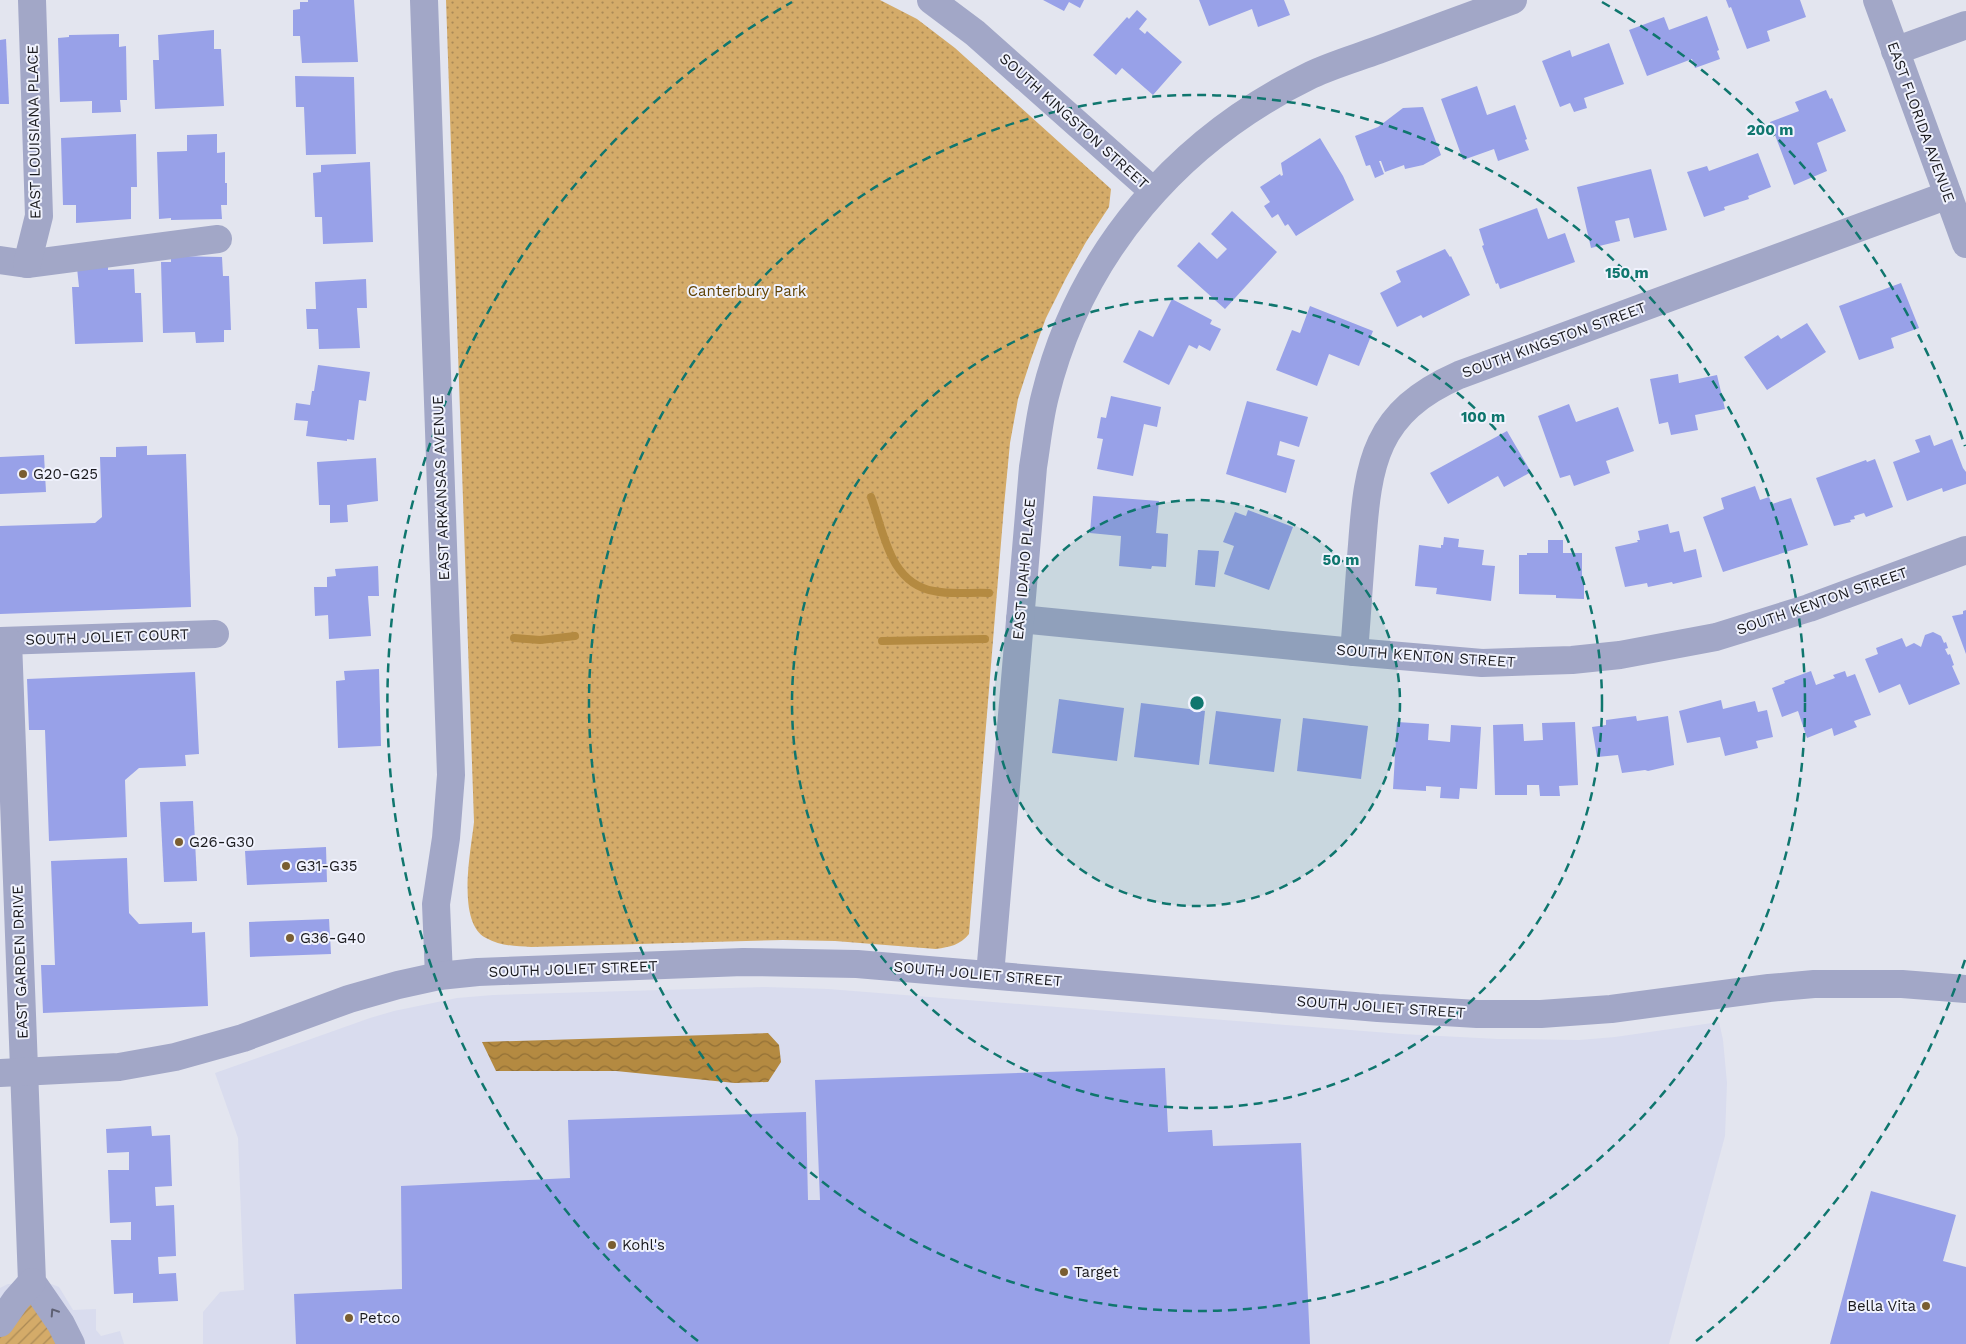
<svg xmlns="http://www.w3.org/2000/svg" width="1966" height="1344" viewBox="0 0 1966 1344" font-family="'Work Sans',sans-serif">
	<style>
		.built { fill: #d9dcee }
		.park { fill: url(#park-dots) }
		.garden { fill: url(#garden-furrows) }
		.water { fill: url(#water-waves) }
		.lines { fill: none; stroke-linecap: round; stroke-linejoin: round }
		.stream { stroke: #b48a41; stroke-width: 8 }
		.building { fill: #98a1e8 }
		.minor { stroke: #a2a7c7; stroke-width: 28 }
		.oneway { stroke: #5e6072 }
		.ring { fill: none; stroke: #0f766e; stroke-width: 2.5; stroke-dasharray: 9 6 }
		.poi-dot { fill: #7a5e31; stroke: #f0f2fd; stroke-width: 2 }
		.labels { text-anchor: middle; stroke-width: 4; stroke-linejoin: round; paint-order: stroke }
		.street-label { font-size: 15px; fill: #19191d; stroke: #f0f2fd }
		.park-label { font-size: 15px; fill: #5f4206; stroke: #f0f2fd }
		.poi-label { font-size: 15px; fill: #19191d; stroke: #f0f2fd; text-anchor: start }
		.centre { fill: #0f766e; stroke: #f0f2fd; stroke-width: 2.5 }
		.ring-label { font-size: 15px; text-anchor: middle; font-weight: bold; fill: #0f766e; stroke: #f0f2fd; stroke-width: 4; stroke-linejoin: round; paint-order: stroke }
	</style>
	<defs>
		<pattern id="park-dots" width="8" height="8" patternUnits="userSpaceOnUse" patternTransform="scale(1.25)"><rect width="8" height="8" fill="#d4ab69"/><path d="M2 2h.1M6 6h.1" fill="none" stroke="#ab8a56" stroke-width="1.8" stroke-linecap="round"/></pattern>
		<pattern id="garden-furrows" width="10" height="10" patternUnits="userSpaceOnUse" patternTransform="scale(1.25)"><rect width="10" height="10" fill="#d4ab69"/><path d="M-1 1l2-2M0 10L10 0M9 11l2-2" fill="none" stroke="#ab8a56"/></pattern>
		<pattern id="water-waves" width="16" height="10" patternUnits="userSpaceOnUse" patternTransform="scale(1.25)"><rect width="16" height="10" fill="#b48a41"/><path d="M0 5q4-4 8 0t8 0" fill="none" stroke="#927036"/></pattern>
	</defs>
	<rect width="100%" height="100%" fill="#e3e5ef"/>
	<g class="built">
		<path d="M765 987 828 989 1402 1034 1498 1039 1579 1040 1615 1037 1719 1022 1723 1040 1727 1083 1725 1136 1669 1344H203V1312L220 1292 244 1290 238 1138 215 1073 370 1018 394 1011 457 998 493 995Z"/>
		<path d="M46 1282 59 1287 73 1310 96 1309V1330L101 1336 120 1331 124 1344H0V1288L8 1284Z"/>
	</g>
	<path class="park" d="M446 0H880L917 19 955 48 1111 189 1109 207 1086 242 1066 278 1046 318 1031 359 1018 399 1010 443 1004 506 969 934C960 945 950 947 936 949L835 941 783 940 531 947C516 946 500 946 486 938 456 922 471 851 474 822Z"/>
	<path class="garden" d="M32 1282 71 1344H0V1323Z"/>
	<path class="water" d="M768 1033 779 1045 781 1062 768 1082 735 1083 616 1071H496L482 1042Z"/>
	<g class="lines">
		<g class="stream">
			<path d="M871 497C884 532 889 583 934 591 951 595 971 592 989 593"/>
			<path d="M514 638 540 640 575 636"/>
			<path d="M882 641 985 639"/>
		</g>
	</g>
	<g class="building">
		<path d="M308 0H354L358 62 302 63 300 36H293V10L300 9V2H308Z"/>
		<path d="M1043 0H1084L1080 8 1069 2 1064 11Z"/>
		<path d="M1199 0H1284L1290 15 1258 27 1252 9 1209 26Z"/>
		<path d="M1726 0H1800L1806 17 1767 31 1770 41 1747 49 1731 7 1729 8Z"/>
		<path d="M1137 10 1147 19 1139 29 1145 34 1147 31 1182 62 1153 95 1122 68 1116 75 1093 55 1127 17 1129 19Z"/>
		<path d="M1707 16 1719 50 1717 51 1720 59 1695 68 1692 59 1647 76 1629 30 1664 17 1669 30Z"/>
		<path d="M214 30V49H221L224 106 155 109 153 60H159L158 35Z"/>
		<path d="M119 34V47L126 46 127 100H120L121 112 92 113V101L60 102 58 38 69 37V35Z"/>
		<path d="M6 39 9 104H0V40Z"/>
		<path d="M1609 43 1624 84 1584 98 1587 108 1574 112 1570 103 1560 107 1542 61 1570 50 1572 57Z"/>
		<path d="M295 76 354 77 356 154 306 155 304 107H296Z"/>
		<path d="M1477 86 1487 115 1515 105 1527 139 1525 140 1529 150 1498 161 1494 149 1463 160 1441 99Z"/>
		<path d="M1826 90 1830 99 1832 98 1846 131 1817 143 1827 171 1794 185 1770 122 1799 111 1795 102Z"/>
		<path d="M1423 107 1441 155 1423 165 1405 169 1404 165 1385 172 1381 161H1379L1384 174 1375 178 1370 165 1366 166 1355 136 1378 127 1403 108Z"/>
		<path d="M136 134 137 187H131V219L76 223V205H63L61 138Z"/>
		<path d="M217 134V153L225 152V183H227V205H221L222 219 171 220V218L159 219 157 152 187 151V135Z"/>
		<path d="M1320 138 1343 176 1354 200 1296 236 1288 224 1285 226 1278 214 1272 218 1264 206 1270 202 1260 187 1280 174 1281 176 1283 175 1281 163Z"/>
		<path d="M1758 153 1771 187 1748 196 1749 199 1724 207 1725 210 1704 217 1687 172 1707 166 1709 171Z"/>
		<path d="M370 162 373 242 323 244 322 217H315L313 173 321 172V165Z"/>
		<path d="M1651 169 1667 230 1634 238 1629 218 1615 221 1620 241 1591 248 1577 187Z"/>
		<path d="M1537 208 1548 239 1565 233 1575 262 1500 289 1498 283 1496 284 1482 246 1484 245 1479 229Z"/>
		<path d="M1232 211 1277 252 1225 309 1177 266 1199 242 1217 259 1227 249 1211 234Z"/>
		<path d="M1445 249 1450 257 1451 256 1470 295 1423 318 1421 315 1397 327 1380 293 1401 282 1396 271Z"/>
		<path d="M171 256 222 257 223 276H229L231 330H224V342L196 343 195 332 163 333 161 262H171Z"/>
		<path d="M108 267V270L134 269 135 293H141L143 342 75 344 72 287H79L77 268Z"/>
		<path d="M366 279 367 308H357L360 348 319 349 318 329H307L306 309H316L315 282Z"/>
		<path d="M1901 283 1919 328 1891 338 1894 348 1859 360 1839 306Z"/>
		<path d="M1172 299 1212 320 1210 324 1221 329 1210 351 1199 345 1197 349 1189 345 1169 385 1123 362 1139 330 1153 337Z"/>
		<path d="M1310 306 1373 331 1359 366 1329 354 1317 386 1276 370 1292 330 1300 333Z"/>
		<path d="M1807 323 1826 352 1767 390 1744 357 1778 335 1781 339Z"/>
		<path d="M318 365 370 372 366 401 359 400 354 440 347 439V441L306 436 308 421 294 420 296 403 310 405 312 391H314Z"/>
		<path d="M1678 374 1679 383 1717 375 1725 409 1695 415 1698 430 1671 435 1668 422 1659 424 1650 379Z"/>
		<path d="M1111 396 1161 407 1157 427 1144 424 1133 476 1097 469 1103 439 1097 438 1101 417 1106 418Z"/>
		<path d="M1247 401 1308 417 1299 447 1280 441 1277 455 1295 460 1286 493 1226 474Z"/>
		<path d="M1569 404 1576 422 1618 407 1634 451 1606 461 1610 473 1574 486 1570 475 1560 478 1538 416Z"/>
		<path d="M1507 431 1531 472 1504 487 1498 476 1448 504 1430 473Z"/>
		<path d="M1930 435 1934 446 1952 439 1963 468 1966 472V484L1943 492 1942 488 1907 501 1893 462 1920 452 1915 440Z"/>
		<path d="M147 446V455L186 454 191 607 0 614V526L95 523 102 517 100 457H116V447Z"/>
		<path d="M44 455 46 492 0 494V457Z"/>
		<path d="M376 458 378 501 347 505 348 522 330 523V505H319L317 462Z"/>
		<path d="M1875 459 1893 507 1866 517 1864 513 1854 516 1855 519 1850 520 1851 522 1834 526 1816 478 1866 460 1867 462Z"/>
		<path d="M1755 486 1760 500 1769 497 1772 504 1791 498 1808 545 1723 572 1703 517 1724 509 1721 498Z"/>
		<path d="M1093 496 1159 501 1156 533 1168 534 1166 567 1152 566 1151 569 1119 566 1121 536 1090 533Z"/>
		<path d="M1248 510 1293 527 1269 590 1224 574 1234 546 1223 542 1235 512 1246 516Z"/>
		<path d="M1668 524 1670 533 1679 531 1684 552 1696 549 1702 577 1673 584 1672 582 1648 587 1647 583 1625 587 1615 547 1638 542 1637 540H1640L1638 531Z"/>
		<path d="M1444 537 1459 539 1458 547 1484 550 1482 565 1495 566 1491 601 1436 594 1437 588 1415 586 1419 545 1441 548V545H1443Z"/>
		<path d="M1548 540H1563V553H1582V582L1584 583V599L1556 598V595L1519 594V555H1527V553H1548Z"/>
		<path d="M1198 550 1219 551 1215 587 1195 585Z"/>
		<path d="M378 566 379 596H368L371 636 329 639 328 615 315 616 314 587H327V577L336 576 335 569Z"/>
		<path d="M1966 610V654L1952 616 1963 614V611Z"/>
		<path d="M1933 632 1941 636 1944 643 1946 642 1948 648 1945 649 1948 655 1950 654 1954 665 1952 666 1960 684 1909 705 1900 684 1879 693 1865 659 1878 654 1876 648 1902 638 1906 647 1914 643 1921 647 1925 635Z"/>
		<path d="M379 669 381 746 338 748 336 681 345 680 344 671Z"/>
		<path d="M1811 671 1816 685 1835 678 1833 675 1845 671 1847 677 1855 674 1871 715 1854 721 1857 727 1834 736 1832 728 1807 738 1798 711 1782 717 1772 688 1785 683 1784 681Z"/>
		<path d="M195 672 199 754 185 755 186 766 139 768 125 780 127 837 49 841 45 730H29L27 679Z"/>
		<path d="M1059 699 1124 708 1117 761 1052 753Z"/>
		<path d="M1721 700 1723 709 1755 701 1758 712 1767 710 1773 737 1756 741 1758 748 1725 756 1720 737 1687 743 1679 711Z"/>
		<path d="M1141 703 1205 711 1199 765 1134 757Z"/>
		<path d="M1216 711 1281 719 1274 772 1209 764Z"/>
		<path d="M1636 716 1637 721 1668 716 1674 765 1648 771 1645 770 1622 773 1618 755 1597 757 1592 727 1606 725V720Z"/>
		<path d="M1303 718 1368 726 1361 779 1297 771Z"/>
		<path d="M1397 722 1429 724 1428 740 1450 742 1451 725 1481 727 1477 789 1460 788 1459 799 1440 798 1441 787 1426 786V791L1393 789Z"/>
		<path d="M1575 722 1578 785 1559 786 1560 796H1540L1539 785H1527V795H1495L1493 725 1523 724 1524 741 1543 740 1542 723Z"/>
		<path d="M193 801 197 881 164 882 160 802Z"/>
		<path d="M326 847 327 882 247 885 245 851Z"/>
		<path d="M127 858 129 913 139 924 192 922V933L205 932 208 1006 43 1013 41 965H55L51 861Z"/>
		<path d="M329 919 331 954 250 957 249 922Z"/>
		<path d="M1165 1068 1168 1132 1212 1130 1213 1146 1301 1143 1310 1344H296L294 1294 402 1289 401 1186 570 1178 568 1120 806 1112 808 1200H820L815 1080Z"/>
		<path d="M151 1126 152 1136 170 1135 172 1186 155 1187 156 1206 174 1205 176 1256 158 1257 159 1274 176 1273 178 1301 133 1303V1293L114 1294 111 1240H131V1222L110 1223 108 1170H129V1152L107 1153 106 1129Z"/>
		<path d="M1871 1191 1956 1215 1943 1261 1966 1267V1344H1830Z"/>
	</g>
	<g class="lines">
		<g class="minor">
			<path d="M424 0 451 775 446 838 436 904 439 976"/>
			<path d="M931 0 975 33 1153 191"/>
			<path d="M1877 0 1966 244"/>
			<path d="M1895 51 1966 25"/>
			<path d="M0 260 27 264 218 239"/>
			<path d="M27 264 39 216 32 0"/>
			<path d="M1020 619 1354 652 1482 663 1572 660 1620 655 1716 637 1809 608 1966 550"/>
			<path d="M0 641 215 634"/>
			<path d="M8 641 32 1282 61 1324 71 1344"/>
			<path d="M1354 652C1357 617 1359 581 1362 545 1368 462 1375 412 1459 375L1948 195"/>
			<path d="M990 975 1033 467C1037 443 1039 419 1045 396 1080 252 1179 139 1311 75 1332 65 1356 58 1378 50 1423 33 1468 17 1513 0"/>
			<path d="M0 1073 119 1067 175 1057 243 1038 349 999 398 985 439 976 478 972 743 962 857 964 1378 1008 1477 1014H1541L1611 1009 1769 988 1814 984H1902L1966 989"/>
			<path d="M0 1323 16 1300 32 1282"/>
		</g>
	</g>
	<defs><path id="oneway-chevron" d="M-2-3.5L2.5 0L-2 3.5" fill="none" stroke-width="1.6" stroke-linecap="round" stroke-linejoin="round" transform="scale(1.25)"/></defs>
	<use class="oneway" href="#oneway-chevron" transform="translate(54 1312) rotate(-123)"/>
	<circle cx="1197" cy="703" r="203" fill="#0f766e" fill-opacity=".12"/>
	<g class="ring">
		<circle cx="1197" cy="703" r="203"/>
		<circle cx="1197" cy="703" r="405"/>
		<circle cx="1197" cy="703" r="608"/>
		<path d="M1965 960A810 810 0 0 1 1696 1341M698 1341A810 810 0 0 1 792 2M1602 2A810 810 0 0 1 1965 446"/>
	</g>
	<g class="poi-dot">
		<circle cx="23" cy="474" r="5"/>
		<circle cx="179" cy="842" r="5"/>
		<circle cx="286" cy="866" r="5"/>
		<circle cx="290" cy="938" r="5"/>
		<circle cx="612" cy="1245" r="5"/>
		<circle cx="1064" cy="1272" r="5"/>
		<circle cx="1926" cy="1306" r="5"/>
		<circle cx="349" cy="1318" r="5"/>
	</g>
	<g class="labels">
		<g class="street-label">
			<text transform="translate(1074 121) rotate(42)" y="5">SOUTH KINGSTON STREET</text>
			<text transform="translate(1921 122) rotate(70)" y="5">EAST FLORIDA AVENUE</text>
			<text transform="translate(34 132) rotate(-91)" y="5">EAST LOUISIANA PLACE</text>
			<text transform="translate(1554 340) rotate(-20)" y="5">SOUTH KINGSTON STREET</text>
			<text transform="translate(441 488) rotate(-92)" y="5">EAST ARKANSAS AVENUE</text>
			<text transform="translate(1024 569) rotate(-85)" y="5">EAST IDAHO PLACE</text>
			<text transform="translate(1822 601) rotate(-19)" y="5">SOUTH KENTON STREET</text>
			<text transform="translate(107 637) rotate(-2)" y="5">SOUTH JOLIET COURT</text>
			<text transform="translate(1426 656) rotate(4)" y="5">SOUTH KENTON STREET</text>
			<text transform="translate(20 962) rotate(-92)" y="5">EAST GARDEN DRIVE</text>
			<text transform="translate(573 969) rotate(-2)" y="5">SOUTH JOLIET STREET</text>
			<text transform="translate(978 974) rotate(5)" y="5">SOUTH JOLIET STREET</text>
			<text transform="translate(1381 1007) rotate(4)" y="5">SOUTH JOLIET STREET</text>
		</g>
		<g class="park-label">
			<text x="747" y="296">Canterbury Park</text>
		</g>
		<g class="poi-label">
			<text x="33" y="479">G20-G25</text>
			<text x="189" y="847">G26-G30</text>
			<text x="296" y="871">G31-G35</text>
			<text x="300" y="943">G36-G40</text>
			<text x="622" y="1250">Kohl's</text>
			<text x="1074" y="1277">Target</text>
			<text x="1916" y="1311" text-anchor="end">Bella Vita</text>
			<text x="359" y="1323">Petco</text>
		</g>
	</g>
	<circle cx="1197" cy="703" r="8" class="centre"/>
	<g class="ring-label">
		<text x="1770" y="135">200 m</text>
		<text x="1627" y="278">150 m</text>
		<text x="1483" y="422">100 m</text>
		<text x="1341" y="565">50 m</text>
	</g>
</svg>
